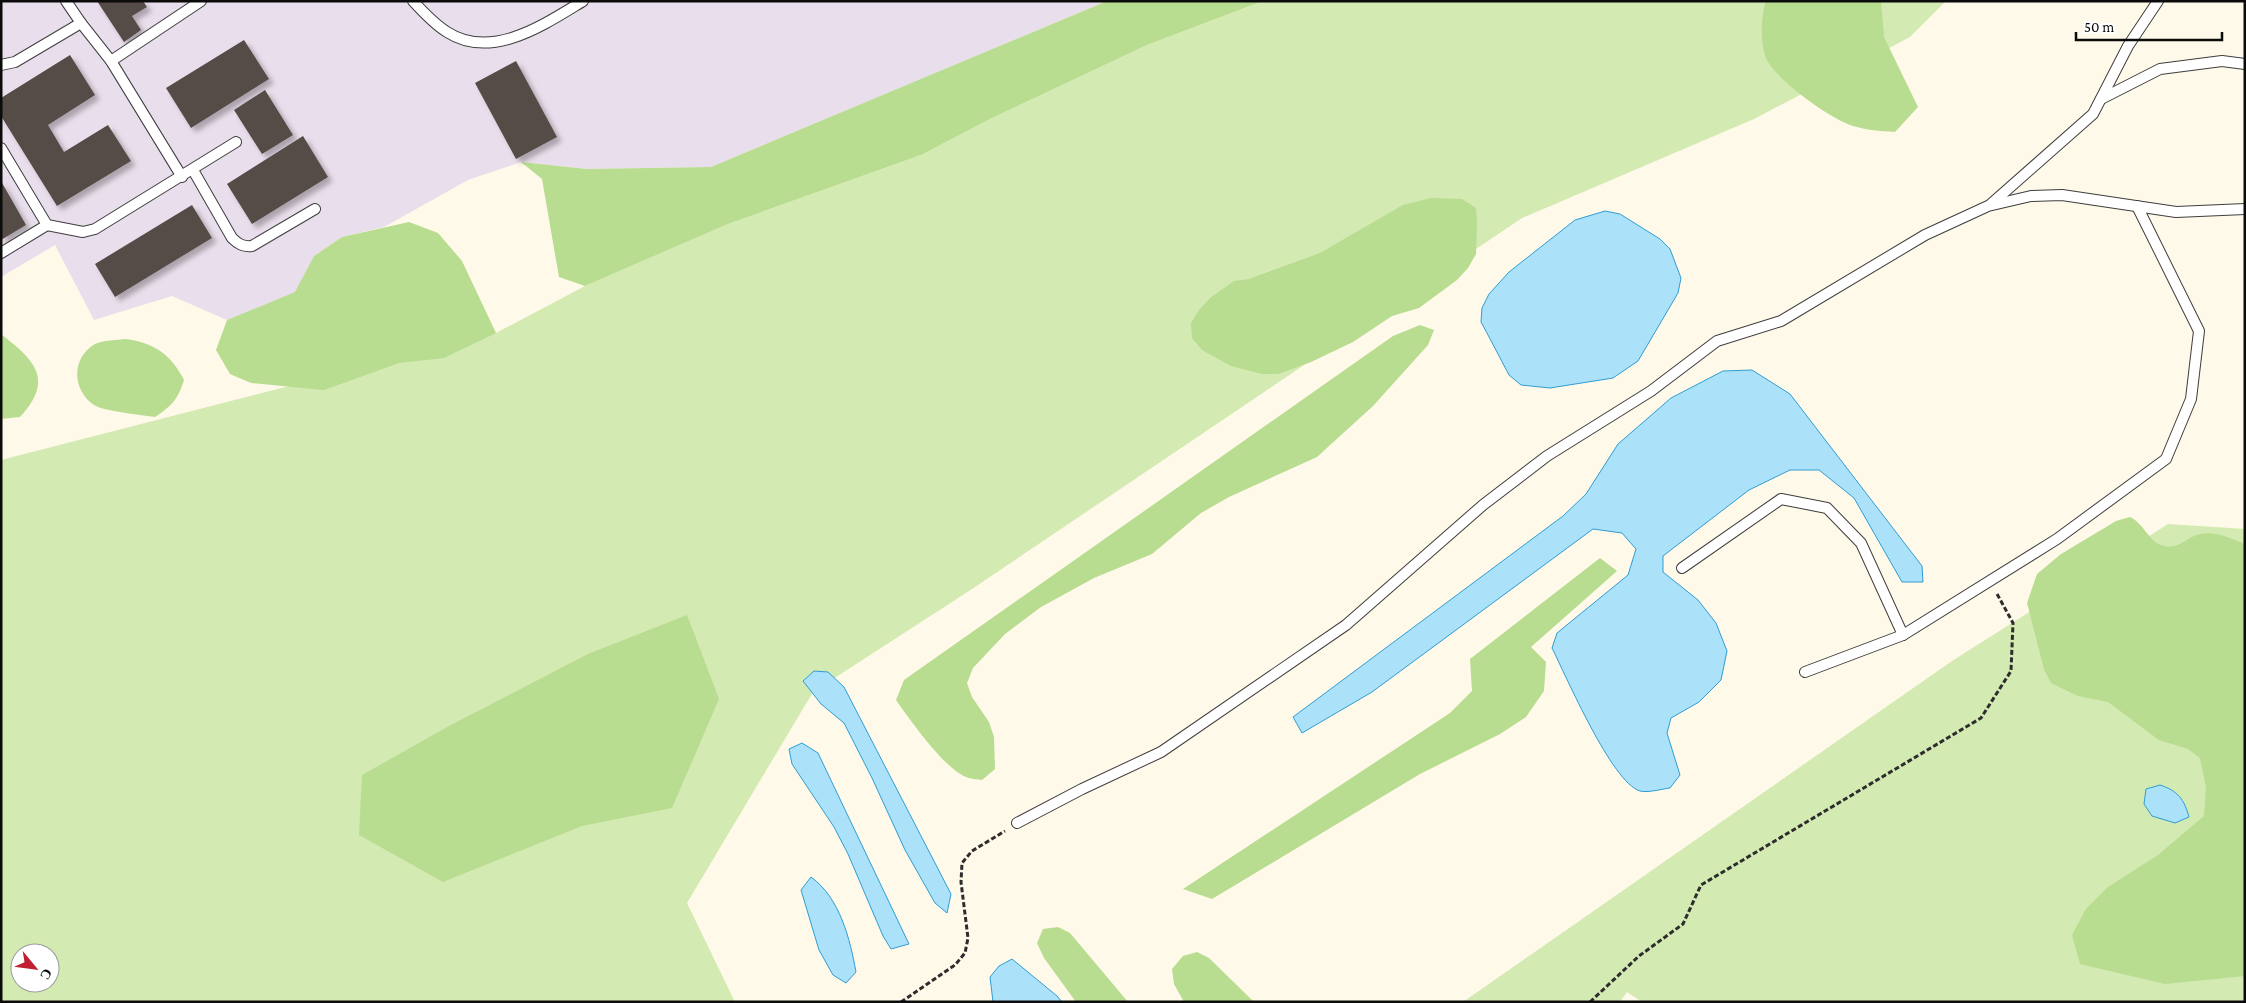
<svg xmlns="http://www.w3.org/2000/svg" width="2246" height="1003" viewBox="0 0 2246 1003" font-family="'Crimson Pro',serif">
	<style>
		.industrial { fill: #e9deeb }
		.green { fill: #d3eab2; fill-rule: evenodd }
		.forest { fill: #b8dc90 }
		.water { fill: #abe1f9; stroke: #2f9dd3 }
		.building { fill: #544b47; filter: url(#shadow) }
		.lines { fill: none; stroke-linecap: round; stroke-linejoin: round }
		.service-casing { stroke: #3e3e3e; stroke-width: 12 }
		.path { stroke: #2d2d2d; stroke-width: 3; stroke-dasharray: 5 2.5; stroke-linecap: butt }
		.service { stroke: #fff; stroke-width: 10 }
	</style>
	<defs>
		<filter id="shadow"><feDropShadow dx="4.5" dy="4.5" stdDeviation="2.5" flood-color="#0004"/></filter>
	</defs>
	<rect width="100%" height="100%" fill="#fff9e9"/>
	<path class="industrial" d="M1 1H1107L711 167 587 169 521 162 468 180 384 227 342 237 314 256 296 292 227 320 172 296 94 320 55 245 1 277Z"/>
	<g class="green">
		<path d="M1263 1H1946L1910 37 1754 119 1522 218 969 591 813 692 687 903 735 1002H1V460L496 333 585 286 728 224 921 155 990 119 1147 45ZM20 953H50V983H20Z"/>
		<path d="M2168 524 2245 529V1002H1642L1627 992 1620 1002H1463L1952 661Z"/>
	</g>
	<g class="forest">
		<path d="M1107 1H1263L1147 45 990 119 921 155 728 224 585 286 559 277 542 179 521 162 587 169 711 167Z"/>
		<path d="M1766 1H1881L1884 37 1918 107 1895 132C1880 131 1866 130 1853 126 1830 119 1776 80 1766 58 1760 42 1761 17 1766 1Z"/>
		<path d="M1431 198 1462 199 1476 208 1477 223 1476 254 1468 268 1457 280 1419 308 1392 316 1353 342 1311 362 1278 374H1262L1231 366 1202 350 1192 338 1191 323 1199 310 1210 298 1234 281 1249 279 1320 253 1403 205Z"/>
		<path d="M409 222 438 233 462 261 496 333 444 358 399 363 324 390 251 383 230 374 216 350 227 320 295 292 314 256 342 237Z"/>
		<path d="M1420 325 1434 330 1428 345 1373 406 1317 457 1229 497 1201 513 1152 554 1094 578 1041 607 1005 634 973 668 967 683 972 697 989 722 994 737 995 769 982 780C977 779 971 779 966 777 944 768 910 720 896 700L904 680 1393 336Z"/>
		<path d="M1 334C34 360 55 379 20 417L1 419Z"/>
		<path d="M126 339C154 343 171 354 184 380 178 399 172 406 155 417 142 415 103 411 94 405 72 390 71 358 95 344 103 340 117 340 126 339Z"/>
		<path d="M2130 517C2143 523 2150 542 2161 545 2179 551 2184 538 2200 534 2216 531 2232 539 2245 544V976L2165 984 2080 964 2072 935 2086 909 2108 887 2158 855 2204 816 2206 787 2200 758 2188 749 2159 740 2108 702 2078 696 2051 683 2044 669 2027 603 2037 574 2061 554 2116 521Z"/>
		<path d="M1600 558 1617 571 1531 647 1546 662 1544 691 1526 717 1500 734 1420 774 1212 899 1183 889 1450 713 1472 691 1470 659Z"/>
		<path d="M687 615 719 699 672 808 582 826 443 882 359 835 362 775 449 726 588 654Z"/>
		<path d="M1058 927 1070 933 1128 1002H1076L1044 958 1037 943 1043 929Z"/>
		<path d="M1197 952 1209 958 1254 1002H1184L1174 984 1172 969 1183 956Z"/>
	</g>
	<g class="water">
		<path d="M1605 211 1620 214 1660 239 1670 249 1681 278 1678 293 1638 361 1613 378 1550 388 1521 385 1509 375 1488 335 1481 322 1482 308 1489 294 1509 272 1575 220Z"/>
		<path d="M1752 370 1790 394 1922 566 1923 582H1902L1854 498 1819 470H1790L1749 490 1663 556V572L1698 600 1716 623 1727 651 1721 680 1699 702 1671 718 1667 733 1680 775 1670 788C1662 789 1648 793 1640 791 1612 783 1566 676 1552 648L1557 633 1628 575 1636 549 1622 533 1593 529 1372 692 1302 733 1293 717 1563 516 1586 494 1618 444 1671 398 1723 371Z"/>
		<path d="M814 671 828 672 844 687 951 894 947 913 935 903 905 850 872 778 844 723 821 704 803 681Z"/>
		<path d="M802 743 818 753 909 944 891 949 883 936 848 854 834 827 792 764 789 749Z"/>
		<path d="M2160 785C2178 791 2184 799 2189 817L2175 823 2152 816 2144 804 2146 789Z"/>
		<path d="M811 877C840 898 850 939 856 972L846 983 833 975 819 950 801 890Z"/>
		<path d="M1012 959 1057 996 1062 1002H993L990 977 999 966Z"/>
	</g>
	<g class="building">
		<path d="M97 1H143L147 7 132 16 141 30 124 42Z"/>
		<path d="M244 40 269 79 191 128 166 88Z"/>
		<path d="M70 55 95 95 48 125 64 152 108 125 131 161 57 206 1 116V98Z"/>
		<path d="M516 61 557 137 516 159 475 83Z"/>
		<path d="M265 90 293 135 262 154 234 110Z"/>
		<path d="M303 136 328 177 252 224 227 184Z"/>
		<path d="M1 181 26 225 1 240Z"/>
		<path d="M192 205 212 238 115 297 95 264Z"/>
	</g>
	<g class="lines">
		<g class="service-casing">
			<g id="service">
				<path d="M66 1 81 23"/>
				<path d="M413 1C423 12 434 24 447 32 492 61 545 24 583 1"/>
				<path d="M111 61 201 1"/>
				<path d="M1 65 15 62 81 23 111 61 182 177"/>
				<path d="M2101 99 2160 69 2222 61 2245 64"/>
				<path d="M1 148 47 225 83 232 95 229 236 142"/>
				<path d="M193 170 232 238C238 244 243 247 252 246L315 209"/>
				<path d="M1991 204 2093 114 2128 46 2158 1"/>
				<path d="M1 253 47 225"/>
				<path d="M1682 568 1781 499 1827 508 1861 543 1903 635"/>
				<path d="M1805 672 1903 635 2057 539 2166 459 2191 399 2199 331 2137 206"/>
				<path d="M1017 823 1082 789 1161 752 1346 625 1483 505 1547 456 1651 391 1717 341 1781 321 1925 235 1988 206 2031 196 2062 195 2176 212 2245 209"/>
			</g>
		</g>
		<g class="path">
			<path d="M901 1002 955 965 965 953 968 938 961 882 962 863 972 851 1005 831"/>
			<path d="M1590 1002 1639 956 1683 924 1701 885 1981 718 2011 671 2013 623 1996 592"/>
		</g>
		<use href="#service" class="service"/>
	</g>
	<rect width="2246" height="1003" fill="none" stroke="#0b0b0b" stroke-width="5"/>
	<g transform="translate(35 968) rotate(119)"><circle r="24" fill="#ffffff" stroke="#9d9d9d"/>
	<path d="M0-4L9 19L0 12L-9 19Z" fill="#c01e31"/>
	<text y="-8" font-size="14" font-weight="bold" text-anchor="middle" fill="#0b0b0b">С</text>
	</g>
	<path d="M2076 32v8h146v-8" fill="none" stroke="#0b0b0b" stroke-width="2.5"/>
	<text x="2084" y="32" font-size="15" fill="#0b0b0b" stroke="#ffffff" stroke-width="4" paint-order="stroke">50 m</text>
</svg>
